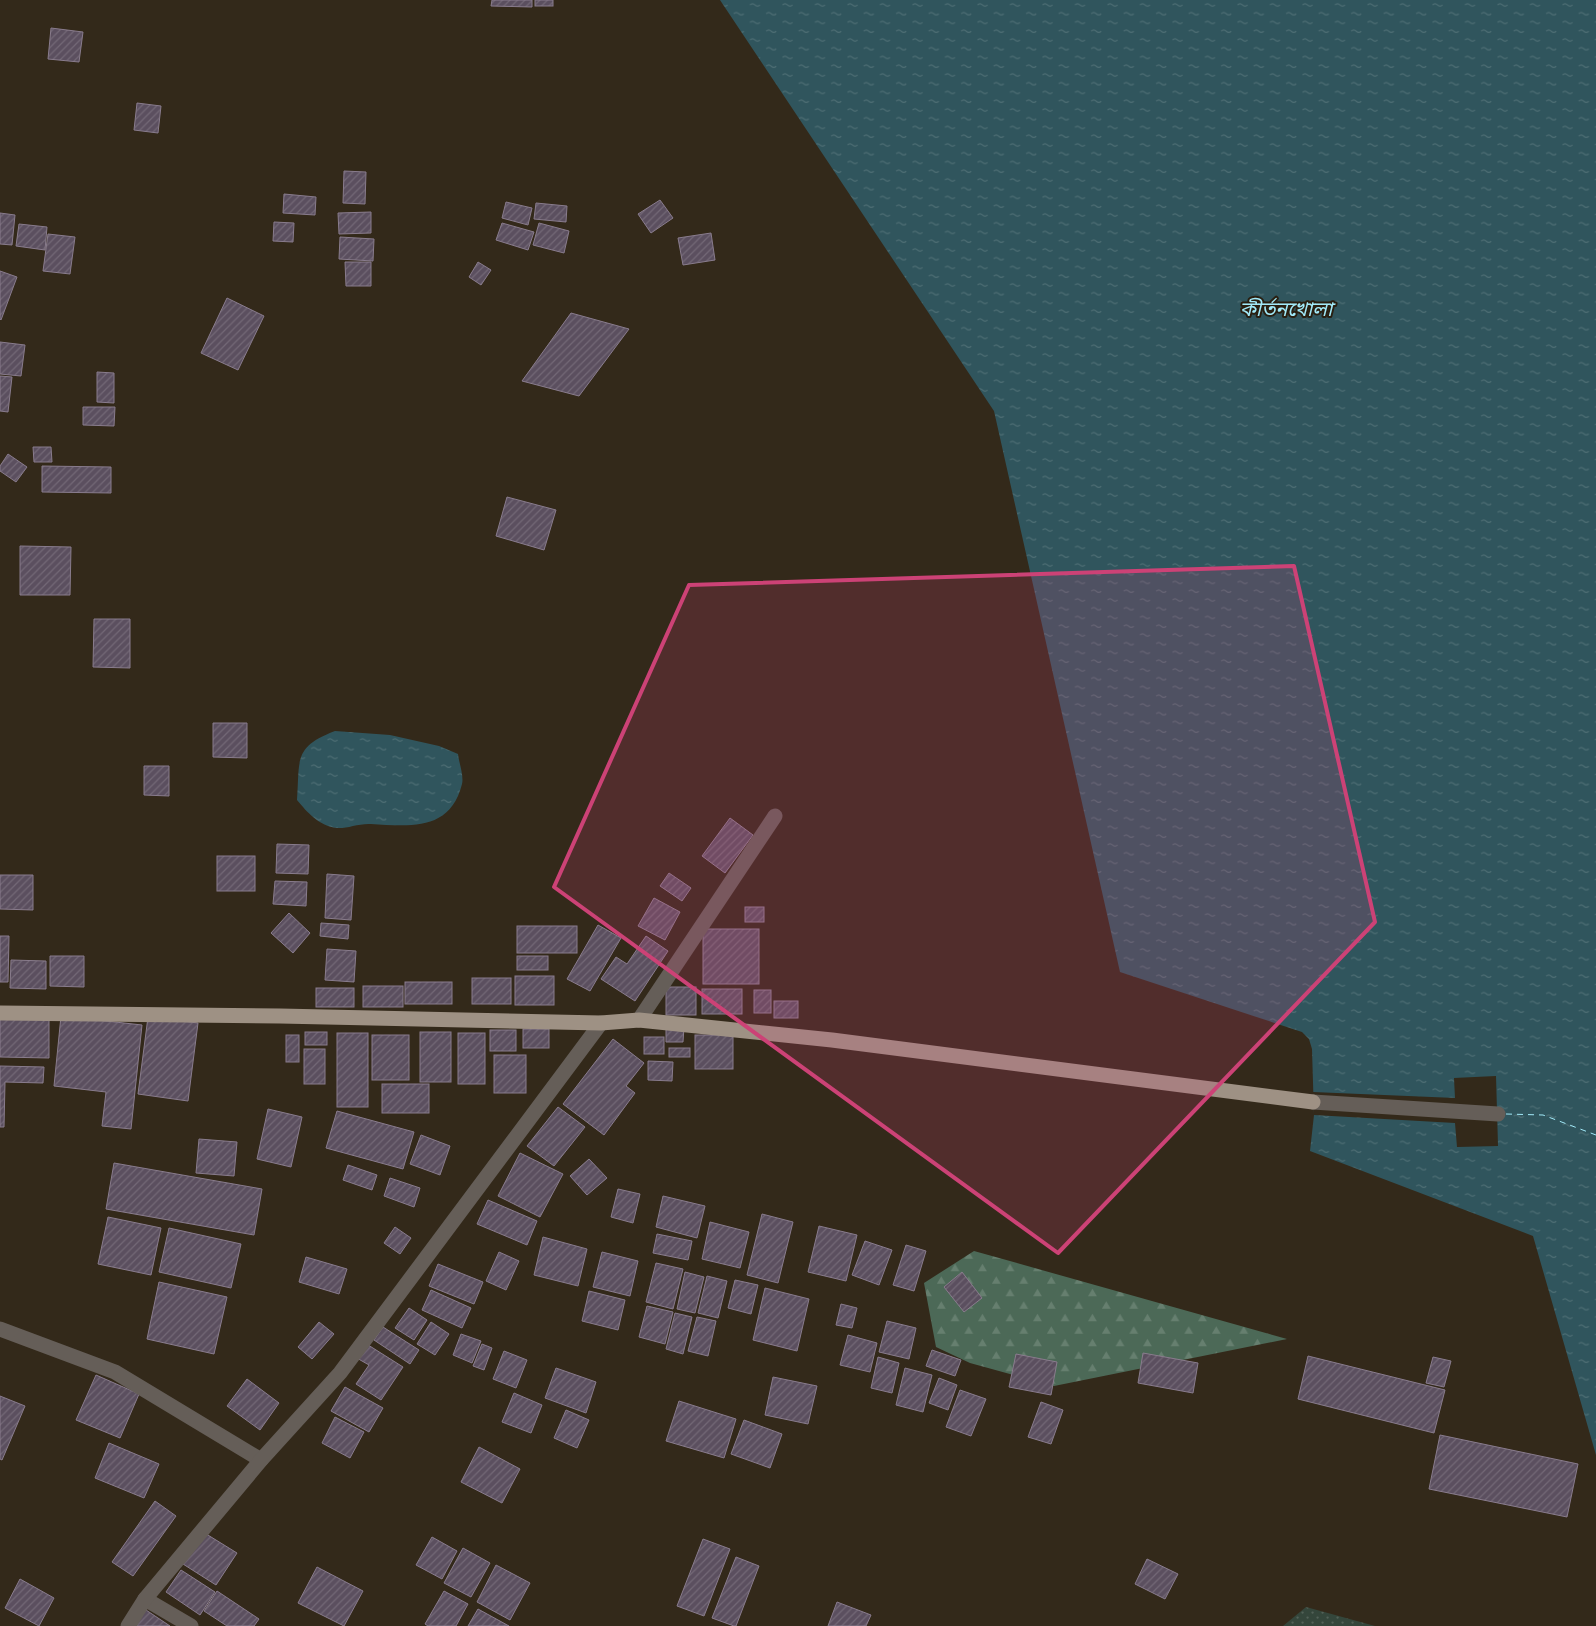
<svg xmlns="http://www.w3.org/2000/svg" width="1596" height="1626" viewBox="0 0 1596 1626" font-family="'Titillium Web','Noto Sans Bengali',sans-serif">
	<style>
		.grass { fill: url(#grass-dots) }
		.forest { fill: url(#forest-firs) }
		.water { fill: url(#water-ripples) }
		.pier { fill: #33291a }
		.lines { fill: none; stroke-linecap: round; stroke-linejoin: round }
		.ferry { stroke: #a2eaf9; stroke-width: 1; stroke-dasharray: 6 5; stroke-linecap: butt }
		.building { fill: url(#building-hatch); stroke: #897c8d }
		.minor { stroke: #655e58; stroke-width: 15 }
		.major { stroke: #9e9184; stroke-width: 15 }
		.marked { fill: #cc4276; fill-opacity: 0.2; stroke: #cc4276; stroke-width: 4; stroke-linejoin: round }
		.labels { text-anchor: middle; stroke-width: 4; stroke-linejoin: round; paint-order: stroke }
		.water-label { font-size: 20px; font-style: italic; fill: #a2eaf9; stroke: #291f11 }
	</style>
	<defs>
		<pattern id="grass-dots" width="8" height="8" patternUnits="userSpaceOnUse" patternTransform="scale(1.25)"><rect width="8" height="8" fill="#34463b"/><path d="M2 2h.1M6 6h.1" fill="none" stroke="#526157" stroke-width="1.8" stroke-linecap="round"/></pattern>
		<pattern id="forest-firs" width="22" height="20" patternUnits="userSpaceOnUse" patternTransform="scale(1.25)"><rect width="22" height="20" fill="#4c6957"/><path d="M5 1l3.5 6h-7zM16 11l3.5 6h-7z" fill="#667f6f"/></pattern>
		<pattern id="water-ripples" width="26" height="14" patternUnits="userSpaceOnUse" patternTransform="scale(1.25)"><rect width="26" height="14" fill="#30555d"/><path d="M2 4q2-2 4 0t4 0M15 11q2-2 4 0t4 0" fill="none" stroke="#4e6e74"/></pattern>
		<pattern id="building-hatch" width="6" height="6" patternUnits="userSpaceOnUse" patternTransform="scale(1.25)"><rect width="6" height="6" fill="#5b4f5f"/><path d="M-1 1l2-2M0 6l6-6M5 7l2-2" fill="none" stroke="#736876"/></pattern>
	</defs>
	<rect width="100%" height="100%" fill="#33291a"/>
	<path class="grass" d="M1306 1607 1375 1626H1283Z"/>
	<path class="forest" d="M974 1251 1287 1339 1054 1386 970 1363 936 1347 924 1283Z"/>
	<g class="water">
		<path d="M720 0H1596V1455L1533 1236 1310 1151 1314 1115 1312 1049 1309 1039 1302 1032 1120 972 994 411Z"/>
		<path d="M335 731 390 735 439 746 458 754C459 763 464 776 462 784 450 832 409 826 371 824 359 823 346 829 337 828 319 826 307 812 297 800 300 760 293 747 335 731Z"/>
	</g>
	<path class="pier" d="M1496 1076 1498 1146 1457 1147 1455 1123 1314 1115 1313 1092 1455 1098 1454 1078Z"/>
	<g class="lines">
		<path class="ferry" d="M1506 1114 1543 1115 1596 1135"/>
	</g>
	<g class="building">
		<path d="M492 0H532V7L491 6Z"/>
		<rect x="535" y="0" width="18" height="6"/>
		<path d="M51 28 83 32 79 62 48 59Z"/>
		<path d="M137 103 161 106 158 133 134 130Z"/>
		<path d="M344 171 366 172 365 204 343 203Z"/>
		<path d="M284 194 316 197 315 215 283 213Z"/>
		<path d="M660 200 673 218 651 233 638 214Z"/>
		<path d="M506 202 532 208 528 225 502 218Z"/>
		<path d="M536 203 567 206 566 222 534 219Z"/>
		<path d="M371 212V233L339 234 338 213Z"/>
		<path d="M0 213 15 215 12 245 0 244Z"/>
		<path d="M274 222 294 223 293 242 273 241Z"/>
		<path d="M502 223 534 232 528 250 496 240Z"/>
		<path d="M539 223 569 231 564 253 533 245Z"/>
		<path d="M19 224 47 227 45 250 16 246Z"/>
		<path d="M711 233 715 260 683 265 678 238Z"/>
		<path d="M48 234 75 237 70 274 43 271Z"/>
		<path d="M340 237 374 239 373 261 339 259Z"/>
		<path d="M345 262H371V286H346Z"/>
		<path d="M478 262 491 270 481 285 469 277Z"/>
		<path d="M0 271 17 277 1 320 0 319Z"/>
		<path d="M227 298 264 316 238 370 201 353Z"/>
		<path d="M571 313 629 329 579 396 522 381Z"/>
		<path d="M0 342 25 345 21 376 0 374Z"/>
		<path d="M97 372 114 373V403L97 402Z"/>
		<path d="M0 376 12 377 8 412 0 411Z"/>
		<path d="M83 407H115L114 426 83 425Z"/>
		<path d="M33 447H51L52 462H34Z"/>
		<path d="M8 454 27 467 16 482 0 471V466Z"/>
		<path d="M42 466 111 467V493L42 492Z"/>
		<path d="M507 497 556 510 544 550 496 536Z"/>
		<path d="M20 546 71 547 70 595H20Z"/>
		<path d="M94 619H130V668L93 667Z"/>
		<path d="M213 723H247V758L213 757Z"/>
		<path d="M144 766H169V796L144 795Z"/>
		<path d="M730 818 753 835 725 873 702 856Z"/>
		<path d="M277 844 309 845 308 874 276 873Z"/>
		<rect x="217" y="856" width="38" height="35"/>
		<path d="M669 873 691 888 682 901 660 886Z"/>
		<path d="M327 874 354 876 351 920 325 918Z"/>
		<path d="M0 875H33V910L0 909Z"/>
		<path d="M275 881 307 882 306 906 273 904Z"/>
		<path d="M654 898 680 912 665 940 638 926Z"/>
		<rect x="745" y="907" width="19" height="15"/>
		<path d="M289 913 310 933 293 953 271 933Z"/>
		<path d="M321 923 349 925 348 939 320 936Z"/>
		<path d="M598 925 621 938 590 991 567 979Z"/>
		<rect x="517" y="926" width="60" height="27"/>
		<rect x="703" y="929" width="56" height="55"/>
		<path d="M0 936H9L8 982H0Z"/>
		<path d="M646 936 668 951 635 1001 601 979 616 957 627 964Z"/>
		<path d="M327 949 356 951 354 982 325 980Z"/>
		<path d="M50 956H84V987L50 986Z"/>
		<rect x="517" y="956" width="31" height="14"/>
		<path d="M11 960 46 961V989L10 988Z"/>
		<rect x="515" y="976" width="39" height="29"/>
		<rect x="472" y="978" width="39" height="26"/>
		<rect x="405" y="982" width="47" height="22"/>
		<rect x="363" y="986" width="40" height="21"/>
		<rect x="666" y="987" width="30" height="28"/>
		<rect x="316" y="988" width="38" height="19"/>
		<rect x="702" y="989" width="40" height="25"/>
		<rect x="754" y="990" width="17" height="23"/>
		<rect x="774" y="1001" width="24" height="17"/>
		<path d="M0 1016 49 1017V1058L0 1057Z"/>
		<path d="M61 1016 142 1025 131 1129 102 1126 106 1092 54 1086Z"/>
		<path d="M148 1017 198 1023 188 1101 138 1094Z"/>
		<path d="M666 1026 684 1027 683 1042H666Z"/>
		<rect x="523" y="1029" width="26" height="19"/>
		<rect x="490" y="1030" width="26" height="21"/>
		<rect x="305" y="1032" width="22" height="13"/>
		<rect x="420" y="1032" width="31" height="50"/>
		<rect x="337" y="1033" width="31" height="74"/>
		<rect x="458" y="1033" width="27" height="51"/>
		<rect x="286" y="1035" width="13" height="27"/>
		<rect x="372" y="1035" width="37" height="45"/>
		<rect x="695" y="1035" width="38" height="34"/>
		<rect x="644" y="1037" width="20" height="17"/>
		<path d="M613 1039 644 1063 626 1086 635 1093 604 1135 563 1104Z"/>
		<rect x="669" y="1048" width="21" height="9"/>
		<rect x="304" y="1049" width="21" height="35"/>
		<rect x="494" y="1055" width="32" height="38"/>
		<path d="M648 1061 673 1062 672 1081 648 1080Z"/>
		<path d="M0 1066 44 1067 43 1083 5 1082 4 1127H0Z"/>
		<rect x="382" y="1084" width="47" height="29"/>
		<path d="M558 1107 585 1127 554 1166 527 1146Z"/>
		<path d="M268 1109 302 1117 291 1167 257 1159Z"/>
		<path d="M337 1111 414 1132 403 1169 326 1148Z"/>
		<path d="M421 1135 450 1146 440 1175 410 1164Z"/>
		<path d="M199 1139 237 1142 234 1176 196 1173Z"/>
		<path d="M520 1153 563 1174 540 1217 498 1196Z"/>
		<path d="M589 1159 607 1178 587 1195 570 1176Z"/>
		<path d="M114 1163 262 1189 254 1235 106 1209Z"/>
		<path d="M348 1165 377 1175 372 1190 343 1180Z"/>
		<path d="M390 1178 420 1188 414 1207 384 1196Z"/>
		<path d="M618 1189 640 1194 633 1223 611 1217Z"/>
		<path d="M663 1196 705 1206 697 1238 656 1227Z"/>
		<path d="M488 1200 537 1221 527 1245 477 1224Z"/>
		<path d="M762 1214 793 1222 778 1283 747 1275Z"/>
		<path d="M108 1217 161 1228 151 1275 98 1264Z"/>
		<path d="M710 1222 749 1232 740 1268 702 1259Z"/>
		<path d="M819 1226 857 1235 846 1281 808 1272Z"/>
		<path d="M395 1227 411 1238 400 1254 384 1243Z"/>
		<path d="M169 1228 241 1244 231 1288 159 1272Z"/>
		<path d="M657 1234 692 1241 688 1260 653 1253Z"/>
		<path d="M543 1237 587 1249 578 1286 534 1275Z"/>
		<path d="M865 1241 892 1250 879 1285 852 1275Z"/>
		<path d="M906 1245 926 1251 914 1291 893 1285Z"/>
		<path d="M499 1252 519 1261 506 1290 486 1281Z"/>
		<path d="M602 1252 638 1261 630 1296 593 1287Z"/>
		<path d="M306 1257 347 1269 339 1294 299 1282Z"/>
		<path d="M656 1263 683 1269 673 1309 646 1302Z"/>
		<path d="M438 1264 483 1282 474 1304 429 1286Z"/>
		<path d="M685 1272 704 1277 695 1313 677 1309Z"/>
		<path d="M962 1272 982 1298 964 1312 944 1287Z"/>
		<path d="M707 1276 727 1281 718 1318 698 1313Z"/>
		<path d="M735 1280 758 1285 751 1314 728 1308Z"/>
		<path d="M159 1282 227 1297 214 1354 147 1339Z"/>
		<path d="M765 1288 809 1299 797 1351 753 1340Z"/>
		<path d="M431 1290 471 1308 462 1328 422 1310Z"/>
		<path d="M589 1291 625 1300 618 1330 582 1321Z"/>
		<path d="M841 1304 857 1308 852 1328 836 1325Z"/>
		<path d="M647 1306 673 1312 665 1344 639 1337Z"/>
		<path d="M409 1308 427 1320 414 1340 395 1328Z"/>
		<path d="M675 1313 692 1317 683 1354 666 1349Z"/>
		<path d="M697 1317 716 1321 708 1356 688 1351Z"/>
		<path d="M887 1321 916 1328 909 1359 879 1352Z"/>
		<path d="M319 1322 334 1334 312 1359 298 1347Z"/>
		<path d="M431 1322 449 1334 435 1355 417 1344Z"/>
		<path d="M383 1327 419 1350 410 1364 374 1340Z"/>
		<path d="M461 1334 481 1341 472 1363 453 1355Z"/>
		<path d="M848 1335 877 1343 870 1372 840 1365Z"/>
		<path d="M365 1343 403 1367 381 1400 356 1384 369 1365 355 1357Z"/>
		<path d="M482 1344 492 1348 484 1370 473 1366Z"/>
		<path d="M932 1350 961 1360 955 1376 926 1366Z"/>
		<path d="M504 1351 527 1360 516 1388 493 1379Z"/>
		<path d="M1143 1353 1198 1363 1193 1393 1138 1383Z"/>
		<path d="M1016 1354 1057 1362 1051 1395 1009 1387Z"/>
		<path d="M1308 1356 1445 1390 1434 1433 1298 1399Z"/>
		<path d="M878 1357 899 1363 892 1393 871 1388Z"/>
		<path d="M1433 1357 1451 1361 1444 1387 1426 1383Z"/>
		<path d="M556 1368 596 1382 586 1413 545 1398Z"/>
		<path d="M905 1368 932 1375 923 1412 896 1405Z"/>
		<path d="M96 1375 139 1394 120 1438 76 1420Z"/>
		<path d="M773 1377 817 1386 808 1424 765 1415Z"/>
		<path d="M939 1378 957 1385 948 1410 929 1403Z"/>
		<path d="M247 1379 279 1403 260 1430 227 1406Z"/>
		<path d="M345 1387 383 1408 369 1432 331 1411Z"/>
		<path d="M960 1390 986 1399 971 1436 946 1427Z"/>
		<path d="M514 1393 542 1405 531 1433 502 1422Z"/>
		<path d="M0 1396 25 1406 2 1460 0 1459Z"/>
		<path d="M679 1401 736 1419 724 1458 666 1441Z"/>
		<path d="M1041 1402 1063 1410 1051 1444 1028 1437Z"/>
		<path d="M566 1410 589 1420 577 1448 554 1438Z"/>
		<path d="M335 1417 364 1432 350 1458 322 1443Z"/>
		<path d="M744 1420 782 1434 770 1468 731 1454Z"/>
		<path d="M1440 1435 1578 1464 1567 1517 1429 1489Z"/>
		<path d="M109 1443 159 1464 144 1498 95 1478Z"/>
		<path d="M479 1447 520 1469 502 1503 461 1482Z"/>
		<path d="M155 1501 176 1516 133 1576 112 1562Z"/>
		<path d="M203 1532 237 1553 216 1585 183 1564Z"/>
		<path d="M432 1537 457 1551 442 1579 416 1565Z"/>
		<path d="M703 1539 730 1549 704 1616 677 1606Z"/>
		<path d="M463 1548 490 1563 471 1597 444 1583Z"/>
		<path d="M736 1557 759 1566 736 1626H734L712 1618Z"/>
		<path d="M1147 1559 1178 1574 1165 1599 1135 1584Z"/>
		<path d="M496 1565 530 1583 510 1620 477 1602Z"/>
		<path d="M317 1567 363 1591 344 1626 298 1603Z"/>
		<path d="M181 1570 215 1592 200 1615 166 1592Z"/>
		<path d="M20 1579 54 1598 39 1626 5 1608Z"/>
		<path d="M217 1591 259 1619 254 1626H227L204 1611Z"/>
		<path d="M444 1591 468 1604 456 1626H428L425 1624Z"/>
		<path d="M837 1602 871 1615 866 1626H828Z"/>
		<path d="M143 1608 170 1626H131Z"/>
		<path d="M478 1609 509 1626H468Z"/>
	</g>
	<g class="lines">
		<g class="minor">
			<path d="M639 1020 775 816"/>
			<path d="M1313 1102 1498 1114"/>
			<path d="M0 1329 115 1372 261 1460"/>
			<path d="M145 1599 191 1626"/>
			<path d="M128 1626 145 1599 261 1460 340 1373 601 1023"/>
		</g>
		<path class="major" d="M0 1013 280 1016 601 1023 639 1020 832 1040 1313 1102"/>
	</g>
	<path class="marked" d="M1294 566 1375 922 1058 1253 554 887 689 585Z"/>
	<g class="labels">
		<g class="water-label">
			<text x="1286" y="316">কীর্তনখোলা</text>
		</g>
	</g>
</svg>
